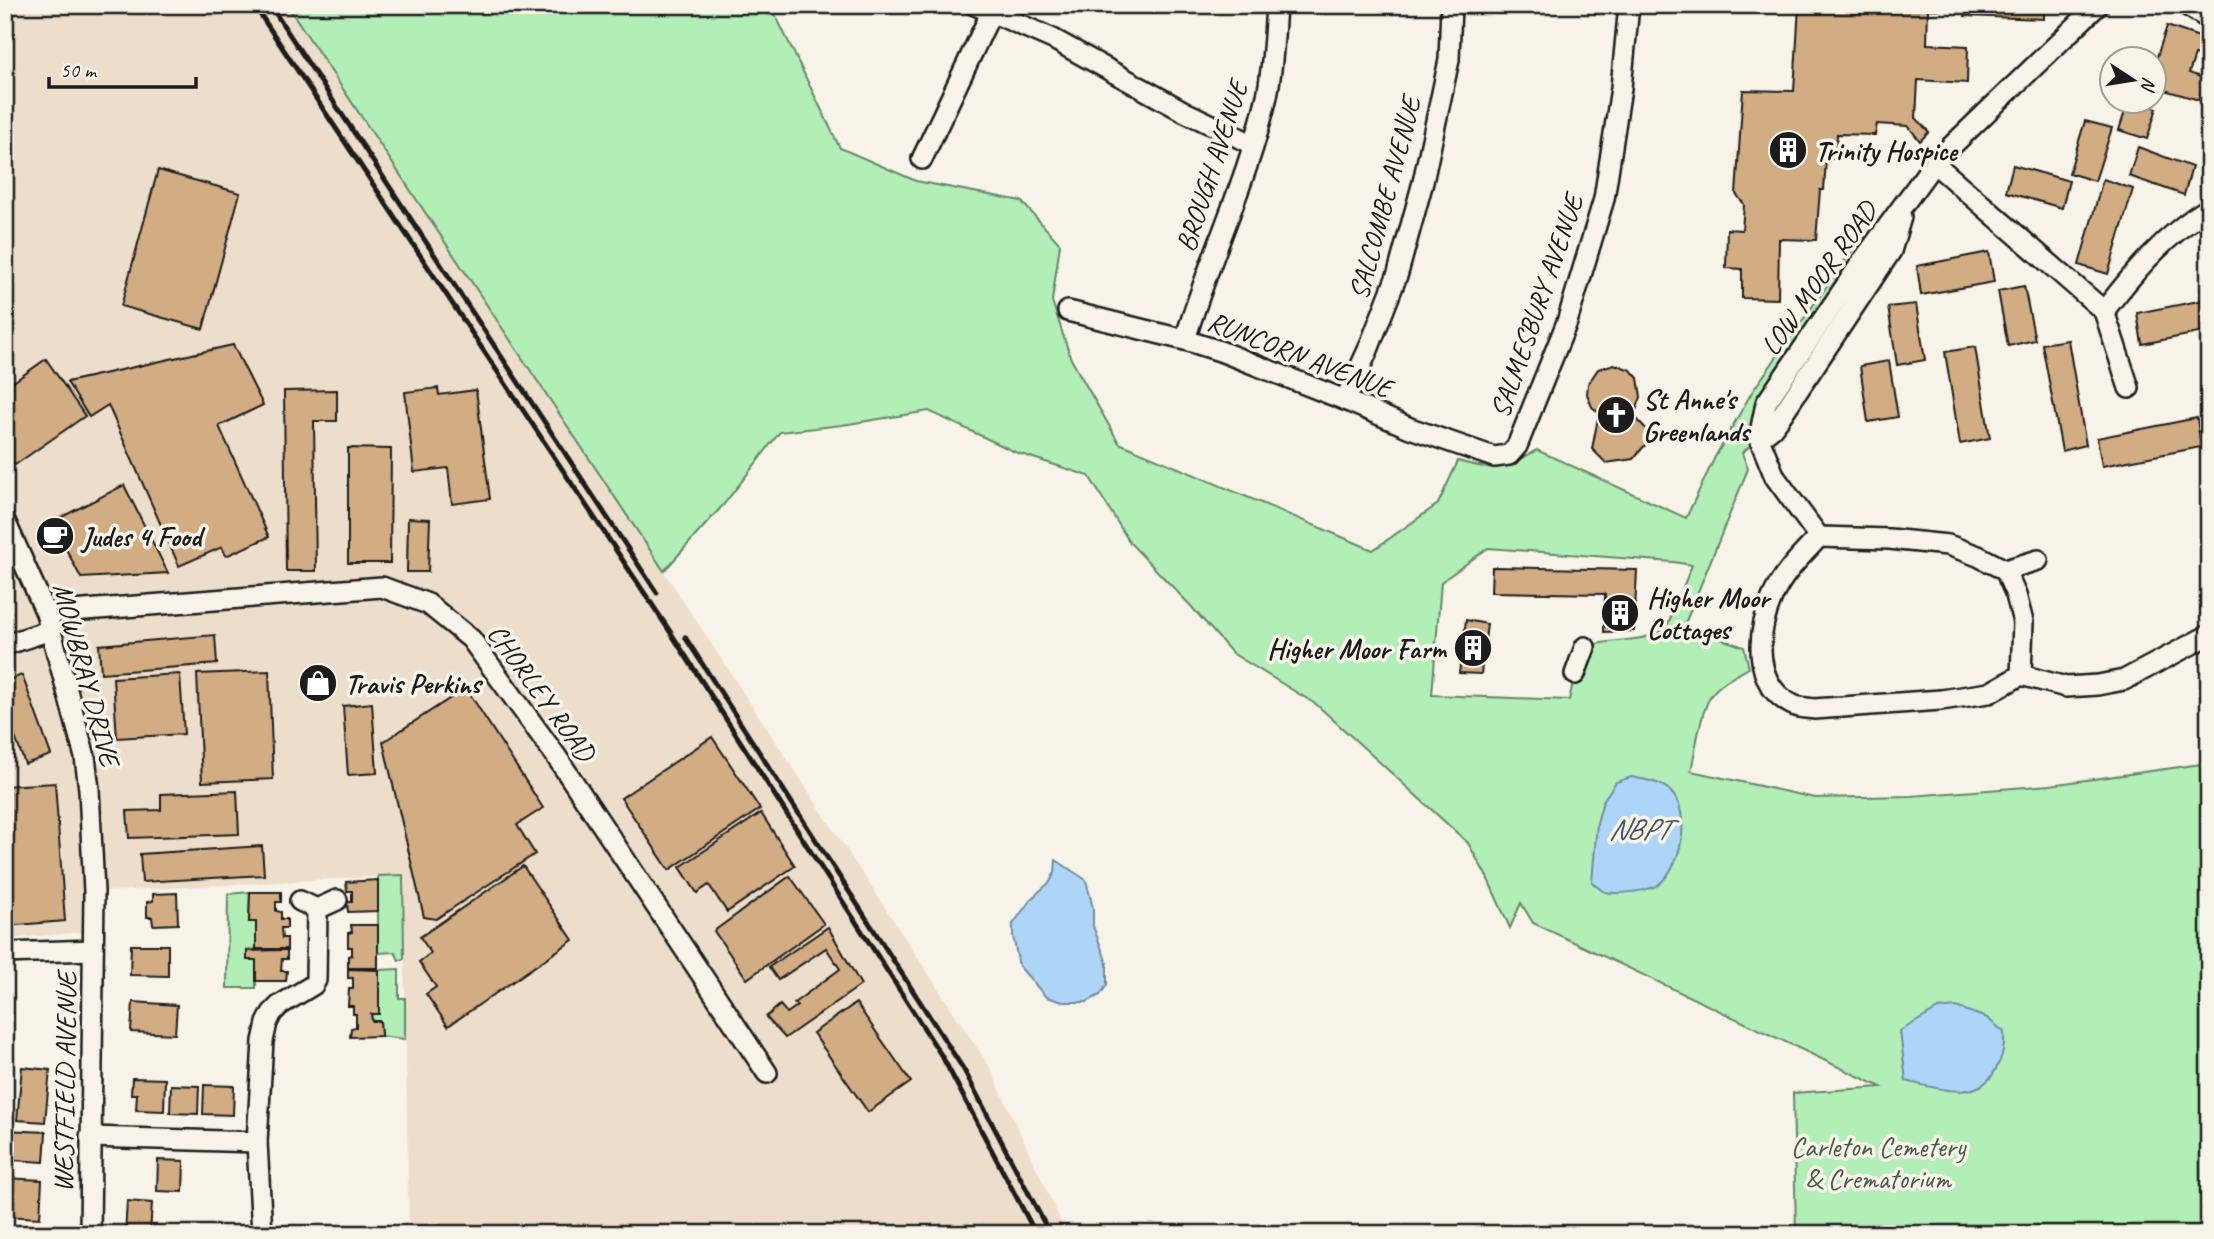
<svg xmlns="http://www.w3.org/2000/svg" width="2214" height="1239" viewBox="0 0 2214 1239" font-family="Caveat,sans-serif">
	<style>
		.built { fill: #ecdeca }
		.green { fill: #b1efb6; stroke: #668669; stroke-width: 2; fill-rule: evenodd }
		.water { fill: #add5f7; stroke: #738b9f; stroke-width: 2 }
		.building { fill: #d2ac83; stroke: #1c1c1c; stroke-width: 2 }
		.lines { fill: none; stroke-linecap: round; stroke-linejoin: round }
		.street-casing { stroke: #1c1c1c; stroke-width: 24 }
		.street { stroke: #f7f3e8; stroke-width: 19 }
		.rail { stroke: #1c1c1c; stroke-width: 5 }
		.labels { text-anchor: middle; stroke-width: 7; stroke-linejoin: round; paint-order: stroke }
		.poi-label { font-size: 28px; font-weight: bold; fill: #1c1c1c; stroke: #f7f3e8; text-anchor: start }
		.street-label { font-size: 28px; fill: #1c1c1c; stroke: #f7f3e8 }
		.park-label { font-size: 28px; fill: #495b4a; stroke: #f7f3e8 }
		.water-label { font-size: 30px; font-style: italic; fill: #48545e; stroke: #f7f3e8 }
	</style>
	<rect width="100%" height="100%" fill="#f7f3e8"/>
	<filter id="ink" filterUnits="userSpaceOnUse"><feTurbulence type="fractalNoise" baseFrequency=".0143" numOctaves="2"/><feDisplacementMap in="SourceGraphic" scale="14" xChannelSelector="R" yChannelSelector="G"/><feConvolveMatrix kernelMatrix="1 2 1 2 8 2 1 2 1" color-interpolation-filters="sRGB"/></filter>
	<g filter="url(#ink)">
		<path class="built" d="M5 5H287L464 268 989 1066 1067 1234H409L403 875 95 892 94 931 5 939Z"/>
		<g class="green">
			<path d="M287 5H736L776 16 840 148 916 181 1021 201 1060 244 1052 301 1071 359 1119 443 1373 550 1438 504 1458 461C1497 472 1502 469 1537 450L1686 518 1715 457 1752 392 1862 236 1874 245 1766 403 1759 438 1742 453 1748 469 1684 626 1744 647 1749 668C1737 675 1720 683 1712 694 1701 709 1695 752 1691 771L1815 798 1911 796 2050 785 2209 763V1234H1796L1793 1093 1881 1087 1533 923 1521 903 1510 928 1487 877 1468 843 1317 705 1232 653 1190 605 1130 543 1089 476 1015 452 929 411 842 425 780 432 724 504 664 571ZM1488 548 1673 562 1692 565 1666 629C1637 645 1614 637 1585 647L1575 674 1569 700 1432 695 1441 582Z"/>
			<path d="M403 875 404 959 399 960 395 952 378 953V876Z"/>
			<path d="M250 892 249 921 256 922V949L247 950V959L256 960V988H227L228 894Z"/>
			<path d="M399 969V998H405V1039L381 1036 380 1021H372L371 1014 379 1013V970Z"/>
		</g>
		<g class="water">
			<path d="M1631 777C1643 779 1663 782 1671 792 1692 815 1682 866 1658 885 1649 891 1615 895 1605 892 1601 890 1595 885 1592 882L1597 823 1603 801 1616 782Z"/>
			<path d="M1056 860 1086 880 1093 908V926L1107 963V985L1100 995 1087 1002H1063L1046 997 1019 966 1013 936V924L1032 898 1050 882 1055 872Z"/>
			<path d="M1956 1007 1987 1018 2004 1032C2005 1047 2003 1055 1996 1069 1979 1104 1936 1088 1906 1081L1900 1031 1938 1009Z"/>
		</g>
		<g class="building">
			<path d="M1799 5H2044V19L1965 16 1966 10 1928 9 1927 44 1968 46 1967 83 1918 80 1916 118 1929 132 1920 141 1908 126 1877 124 1875 135 1837 134 1836 159H1826L1824 190H1820L1816 240 1779 239 1778 299 1742 298V269L1726 268 1727 229 1742 230 1744 204 1736 194 1743 90 1794 91Z"/>
			<path d="M2167 26 2208 40 2203 57 2195 55 2189 73 2206 79 2199 100 2154 87V66Z"/>
			<path d="M2128 102H2137L2157 108 2147 139 2119 130Z"/>
			<path d="M2085 121 2112 128 2095 181 2069 173Z"/>
			<path d="M2209 142V172L2207 173 2204 143Z"/>
			<path d="M2138 147 2192 167 2184 195 2129 176Z"/>
			<path d="M2013 165 2069 181 2062 208 2006 192Z"/>
			<path d="M158 170 240 193 203 329 121 306Z"/>
			<path d="M2103 179 2133 189 2108 274 2079 265Z"/>
			<path d="M1989 252 1994 282 1921 295 1917 266Z"/>
			<path d="M2024 286 2035 340 2008 346 1998 291Z"/>
			<path d="M2209 299V331L2142 344 2137 313Z"/>
			<path d="M1916 304 1925 360 1897 365 1888 307Z"/>
			<path d="M2068 340 2086 445 2062 451 2042 344Z"/>
			<path d="M233 345 263 405 219 426 269 537 226 556 222 547 179 566 108 405 89 417 67 382Z"/>
			<path d="M1975 347 1990 438 1960 444 1945 352Z"/>
			<path d="M5 359 13 370 5 376Z"/>
			<path d="M46 359 85 416 15 465 5 452V388Z"/>
			<path d="M1889 361 1898 417 1868 422 1860 366Z"/>
			<path d="M1614 364 1631 370 1638 378 1641 397 1634 416 1653 436 1633 459 1606 463 1592 449 1599 413 1592 407 1587 394 1588 384 1598 369Z"/>
			<path d="M438 388 439 395 476 390 490 499 452 504 448 468 414 472 405 392Z"/>
			<path d="M337 390V421H314L316 571H286L284 391Z"/>
			<path d="M2197 418 2201 447 2102 466 2097 438Z"/>
			<path d="M348 448 391 449 390 563H348Z"/>
			<path d="M124 485 168 573 81 578 52 522Z"/>
			<path d="M408 518 430 519 428 572H407Z"/>
			<path d="M1492 567 1637 570 1634 631 1604 632 1605 594 1491 592Z"/>
			<path d="M5 595 11 612 5 614Z"/>
			<path d="M1466 620 1487 624 1481 674 1459 673Z"/>
			<path d="M215 635 217 664 101 673 99 645Z"/>
			<path d="M269 671 273 779 202 782 197 674Z"/>
			<path d="M180 674 184 734 117 738 113 678Z"/>
			<path d="M22 675 51 755 25 764 5 710V681Z"/>
			<path d="M466 688 543 808 517 825 535 854 436 919 424 917 383 742Z"/>
			<path d="M372 703 377 773 348 775 343 706Z"/>
			<path d="M5 733 13 756 5 759Z"/>
			<path d="M712 737 760 809 669 870 621 798Z"/>
			<path d="M55 783 65 921 5 926V786Z"/>
			<path d="M237 791 239 834 129 838 127 811 161 810V794Z"/>
			<path d="M761 813 795 866 727 912 709 885 697 893 680 867Z"/>
			<path d="M262 846 264 875 142 882 140 854Z"/>
			<path d="M523 866 573 940 448 1026 426 994 436 987 419 962 431 953 420 937Z"/>
			<path d="M790 876 824 924 747 979 714 931Z"/>
			<path d="M378 880V911L348 912 347 902H352V891H347L346 882Z"/>
			<path d="M250 892H281V902H276V911L281 912V919H287V928H281L282 938H287V949H256V922H249Z"/>
			<path d="M177 893 178 924 153 925 152 917H147V902L153 901V894Z"/>
			<path d="M351 925H378V968H348V956L352 955V947H348V933L352 932Z"/>
			<path d="M828 927 861 985 785 1038 766 1017 780 1005 787 1013 797 1006 794 1003 840 969 826 948 778 980 769 967Z"/>
			<path d="M131 945H168V976L130 975Z"/>
			<path d="M282 950H287V959H282L281 971H287L286 981H256V960H247V951Z"/>
			<path d="M348 969 379 970V1014H371L372 1021H380L381 1036 350 1037 351 1028 356 1027V1014H353V1006H348L349 989H353V978H348Z"/>
			<path d="M133 1002 177 1005 175 1034 131 1032Z"/>
			<path d="M856 1003 911 1082 868 1112 813 1033Z"/>
			<path d="M22 1067 50 1070 45 1122 17 1120Z"/>
			<path d="M132 1078 165 1079 164 1111 136 1110 137 1094H131Z"/>
			<path d="M171 1085 199 1086 198 1114 170 1113Z"/>
			<path d="M204 1085 234 1086 233 1115 203 1114Z"/>
			<path d="M5 1130 46 1132 44 1162 13 1160 14 1143 5 1142Z"/>
			<path d="M158 1160 184 1161 183 1192 157 1191Z"/>
			<path d="M5 1178 42 1180 40 1218 5 1216Z"/>
			<path d="M127 1201 152 1203 150 1234H125Z"/>
			<path d="M5 1225 40 1228 39 1234H5Z"/>
		</g>
		<g class="lines">
			<g class="street-casing">
				<g id="street">
					<path d="M975 5 1053 39 1185 112 1252 144"/>
					<path d="M2186 5 2209 19"/>
					<path d="M922 159 991 13"/>
					<path d="M1934 163 2104 311 2129 388"/>
					<path d="M1068 311 1185 340 1220 351 1345 400 1410 428 1494 457 1509 455 1517 446 1567 322 1604 199 1621 88 1629 5"/>
					<path d="M2104 311C2134 272 2166 234 2209 208"/>
					<path d="M1185 340C1209 258 1248 180 1267 96 1273 67 1274 35 1276 5"/>
					<path d="M1345 400 1368 350 1398 273 1423 182 1449 60 1451 5"/>
					<path d="M1759 438 1766 403 1866 256 1934 163 2098 5"/>
					<path d="M1759 438 1772 428 1779 419 1891 251 1901 217"/>
					<path d="M1759 438 1775 477 1819 537"/>
					<path d="M5 521 46 613 85 757 89 789 94 892 90 1234"/>
					<path d="M1819 537 1889 539 1948 545 1978 556 2005 570 2016 595 2023 622 2021 675 1989 693 1941 700 1814 709C1808 708 1799 708 1793 705 1752 685 1757 633 1772 598 1782 574 1802 555 1819 537Z"/>
					<path d="M2005 570 2038 560"/>
					<path d="M46 613 382 587 428 604 471 639 556 756 767 1073"/>
					<path d="M5 645 51 630"/>
					<path d="M1575 674 1585 647"/>
					<path d="M2021 675 2066 687 2098 685 2124 680 2209 635"/>
					<path d="M317 909 337 900"/>
					<path d="M5 953 93 950"/>
					<path d="M90 1137 257 1142"/>
					<path d="M262 1234 257 1142 263 1041 267 1023 272 1013 280 1005 313 985 316 980 317 909 300 901"/>
				</g>
			</g>
			<use href="#street" class="street"/>
			<g class="rail">
				<path d="M254 5 669 630 943 1058 1036 1234"/>
				<path d="M270 5 657 593"/>
				<path d="M685 637 964 1070 1050 1234"/>
			</g>
		</g>
	</g>
	<defs>
		<g id="building-disc" transform="scale(2.0125)"><circle r="9.5" fill="#1c1c1c" stroke="#f7f3e8"/><path d="M-4-6H4V6H1V3H-1V6H-4ZM-2.5-4.3h1.7v1.8h-1.7ZM.8-4.3h1.7v1.8H.8ZM-2.5-1h1.7V.8h-1.7ZM.8-1h1.7V.8H.8Z" fill="#fff"/></g>
		<g id="church-disc" transform="scale(2.0125)"><circle r="9.5" fill="#1c1c1c" stroke="#f7f3e8"/><path d="M-1.2-6h2.4v3.5h3.3v2.4h-3.3V6h-2.4V-.1h-3.3v-2.4h3.3Z" fill="#fff"/></g>
		<g id="cafe-disc" transform="scale(2.0125)"><circle r="9.5" fill="#1c1c1c" stroke="#f7f3e8"/><path d="M-5.5-4.5H6V0H3Q3 3.5 0 3.5H-2.5Q-5.5 3.5-5.5 0ZM3-3.2v2h1.7v-2ZM-6 4.5H4V6H-6Z" fill="#fff"/></g>
		<g id="shop-disc" transform="scale(2.0125)"><circle r="9.5" fill="#1c1c1c" stroke="#f7f3e8"/><path d="M-5-2.5h2.3a2.7 3.5 0 0 1 5.4 0H5L5.5 6h-11ZM-1.5-2.5h3a1.5 2.3 0 0 0-3 0Z" fill="#fff"/></g>
	</defs>
	<g fill-rule="evenodd">
		<use href="#building-disc" x="1788" y="150"/>
		<use href="#church-disc" x="1616" y="415"/>
		<use href="#cafe-disc" x="55" y="536"/>
		<use href="#building-disc" x="1620" y="613"/>
		<use href="#building-disc" x="1473" y="648"/>
		<use href="#shop-disc" x="318" y="683"/>
	</g>
	<g class="labels">
		<g class="poi-label">
			<text x="1815" y="160">Trinity Hospice</text>
			<text x="1643" y="409">St Anne's<tspan x="1643" dy="32">Greenlands</tspan></text>
			<text x="82" y="546">Judes 4 Food</text>
			<text x="1647" y="607">Higher Moor<tspan x="1647" dy="32">Cottages</tspan></text>
			<text x="1446" y="658" text-anchor="end">Higher Moor Farm</text>
			<text x="345" y="693">Travis Perkins</text>
		</g>
		<g class="street-label">
			<text transform="translate(1211 166) rotate(-72)" y="10">BROUGH AVENUE</text>
			<text transform="translate(1384 198) rotate(-75)" y="10">SALCOMBE AVENUE</text>
			<text transform="translate(1818 278) rotate(-55)" y="10">LOW MOOR ROAD</text>
			<text transform="translate(1536 306) rotate(-71)" y="10">SALMESBURY AVENUE</text>
			<text transform="translate(1300 354) rotate(21)" y="10">RUNCORN AVENUE</text>
			<text transform="translate(87 674) rotate(75)" y="10">MOWBRAY DRIVE</text>
			<text transform="translate(542 692) rotate(54)" y="10">CHORLEY ROAD</text>
			<text transform="translate(64 1082) rotate(-89)" y="10">WESTFIELD AVENUE</text>
		</g>
		<g class="park-label">
			<text x="1878" y="1156">Carleton Cemetery<tspan x="1878" dy="32">&amp; Crematorium</tspan></text>
		</g>
		<g class="water-label">
			<text x="1639" y="839">NBPT</text>
		</g>
	</g>
	<rect width="2214" height="1239" fill="none" stroke="#f7f3e8" stroke-width="28"/>
	<rect x="14" y="14" width="2186" height="1211" fill="none" stroke="#1c1c1c" stroke-width="2.5" filter="url(#ink)"/>
	<g transform="translate(2133 80) rotate(102)"><circle r="33" fill="#f7f3e8" stroke="#9f9d96" stroke-width="2"/>
	<path d="M0-5L12 26L0 18L-12 26Z" fill="#1c1c1c"/>
	<text y="-10" font-size="19" font-weight="bold" text-anchor="middle" fill="#1c1c1c">N</text>
	</g>
	<path d="M49 77v10h147v-10" fill="none" stroke="#1c1c1c" stroke-width="3.5"/>
	<text x="60" y="77" font-size="21" fill="#1c1c1c" stroke="#f7f3e8" stroke-width="5" paint-order="stroke">50 m</text>
</svg>
